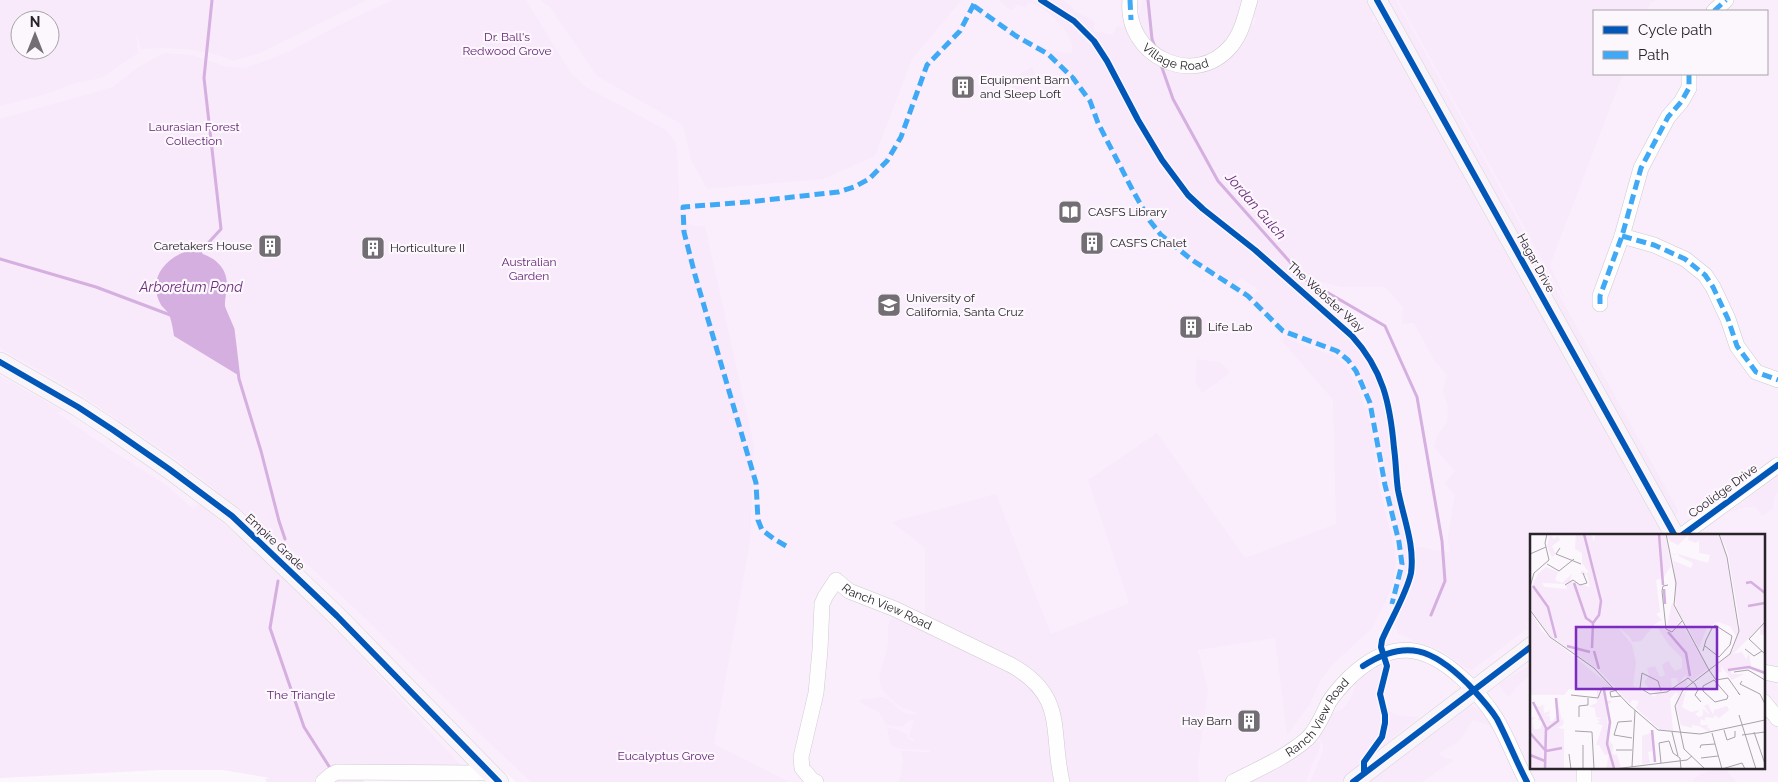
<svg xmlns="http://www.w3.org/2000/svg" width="1778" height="782" viewBox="0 0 1778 782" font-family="Raleway,sans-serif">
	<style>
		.built { fill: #faeefd; fill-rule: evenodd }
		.green { fill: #f8e9fb; fill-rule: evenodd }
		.water { fill: #d4afdf }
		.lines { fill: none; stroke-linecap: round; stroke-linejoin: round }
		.stream { stroke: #d4afdf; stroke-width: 3 }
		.minor-casing { stroke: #cecacf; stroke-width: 16 }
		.major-casing { stroke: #d7d4d8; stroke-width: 20 }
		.minor { stroke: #fefeff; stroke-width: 15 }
		.major { stroke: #f8f4f9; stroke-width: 19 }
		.quiet { stroke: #3fa9f5; stroke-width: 5; stroke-dasharray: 10 5; stroke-linecap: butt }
		.cycleway-casing { stroke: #fcf6fd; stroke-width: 9 }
		.cycleway { stroke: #0057b8; stroke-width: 6 }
		.labels { text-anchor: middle; stroke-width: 4.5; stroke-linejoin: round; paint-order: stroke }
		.park-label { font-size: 12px; fill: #652675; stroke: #fcf6fd }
		.street-label { font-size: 12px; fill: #29242a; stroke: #fcf6fd }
		.poi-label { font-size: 12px; fill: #29242a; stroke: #fcf6fd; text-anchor: start }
		.water-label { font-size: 14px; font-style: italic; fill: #6b2c7b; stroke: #fcf6fd }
		.inset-river { fill: none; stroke: #d4afdf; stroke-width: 2.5 }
		.inset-road { fill: none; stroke: #a7a3a8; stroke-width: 1 }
		.view { fill: #7b2cbf; fill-opacity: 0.15; stroke: #7b2cbf; stroke-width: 2.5 }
		.inset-edge { fill: none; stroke: #29242a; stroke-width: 2.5 }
	</style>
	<rect width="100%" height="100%" fill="#fbf7fc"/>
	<path class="built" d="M0 0H1778V782H516L506 773 336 766 0 768ZM1594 11H1767V74H1594ZM20 20H50V50H20ZM1532 536H1764V768H1532Z"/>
	<g class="green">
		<path d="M0 0H367L260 53 233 61C206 48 171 48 141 49L136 32 138 53 101 78 76 83 39 96 0 106ZM20 20H50V50H20Z"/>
		<path d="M393 0H526L571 73 586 87 666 130 675 141 677 151 680 212 685 213 688 224 694 226H705L754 446 750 541 714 744 789 782H531L480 734 369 622 291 549 176 459 74 390 0 348V119L113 87 137 68 164 53 192 55 227 67 246 68 290 51 341 24Z"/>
		<path d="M540 0H962L912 59 875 156 823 179 707 189 691 160 683 125 597 76 550 7Z"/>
		<path d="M998 0H1032L1064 17 1079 30 1103 58 1154 152 1184 192 1204 213 1257 255 1356 341 1370 360 1384 395 1387 411 1399 501 1408 546 1410 559 1407 579 1397 603C1396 592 1405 574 1404 559 1403 537 1394 517 1390 496 1382 458 1378 386 1350 359 1331 342 1306 341 1285 328 1273 320 1262 308 1252 297L1259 290 1241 278 1236 284 1196 260 1165 235 1153 221 1134 189 1089 96 1065 66 1040 47V45L1049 50 1071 54C1074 49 1072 44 1070 39 1061 21 1048 11 1030 2L1025 7 1017 5 1012 10 1009 9Z"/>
		<path d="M1049 0H1063L1077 12 1094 21V31L1113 35 1117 26 1124 27 1129 32 1197 70 1248 24 1254 25 1256 18 1250 16 1255 0H1366L1375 12 1372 21 1374 22 1377 17 1397 56 1581 387 1584 388 1660 529 1659 536H1532V620L1525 624 1528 628 1472 670 1466 668 1441 650 1414 641 1403 635 1398 634 1393 621C1406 590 1415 582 1412 546L1449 552 1448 536 1455 494 1444 484 1455 471 1434 447 1437 436 1447 422 1448 407 1443 390 1447 375 1434 360 1414 323 1402 324 1403 307 1385 287H1341L1318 281 1308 294C1292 279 1276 264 1260 250 1233 228 1202 209 1180 181 1156 152 1138 117 1121 84 1114 70 1110 56 1101 43 1087 26 1068 10 1049 0Z"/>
		<path d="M1142 0H1242C1238 13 1235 29 1227 40 1200 72 1146 59 1139 18 1138 13 1142 6 1142 0Z"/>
		<path d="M1387 0H1396L1678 510V513L1674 517 1392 10H1396L1389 6Z"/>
		<path d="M1398 0H1657L1650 3 1647 11H1594V74H1623L1550 265 1566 302Z"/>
		<path d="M1032 67 1035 75 1032 84 1022 94 1012 89 1013 78Z"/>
		<path d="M1285 336 1305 346 1333 355 1345 365 1356 383 1371 425 1379 486 1395 552 1396 565 1393 581 1388 597 1371 629 1333 664 1320 681 1310 704 1287 735 1275 638 1198 650 1208 690 1198 763 1199 782H899L903 762 901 751 929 752 931 750 901 749 892 746 889 738 887 727 895 729 908 735V739L913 741 914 740 909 737 914 720 908 721 902 727 886 725 879 712 859 702 862 699C870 701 878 694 885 698 897 704 900 716 916 714V712C906 710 899 707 892 700 870 681 883 670 887 648 890 638 885 626 892 618H896L925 630V548L892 522 996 494 1051 634 1129 603 1088 480 1157 433 1245 558 1336 524 1333 400 1282 341Z"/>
		<path d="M1197 359 1220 362 1230 373 1202 393 1195 381Z"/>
		<path d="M0 376 62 411 57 413 114 452 166 485 193 509 200 504 270 562 345 639 465 770 338 779 363 780 364 782H267L265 779 271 778 223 770H160L0 778V379L49 408 0 378Z"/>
		<path d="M1778 476V492L1774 498 1773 508 1762 516 1756 507H1746L1730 512Z"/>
		<path d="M1383 663C1388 672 1380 683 1379 693 1379 701 1384 708 1384 716 1386 744 1359 765 1341 782H1310L1323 751V745L1318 737 1332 714C1335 711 1339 712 1342 709 1350 703 1353 693 1355 685 1357 676 1376 667 1383 663Z"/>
		<path d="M1530 665 1532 667V674L1518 685 1510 696H1507L1499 684Z"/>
		<path d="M1473 706C1483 711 1487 717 1492 726L1473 720 1459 741 1438 754 1445 758 1454 760 1422 782H1368L1468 707Z"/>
		<path d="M1385 707C1394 717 1406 717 1419 717L1374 752 1386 728Z"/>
		<path d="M1317 739 1320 742V748L1312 764 1306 782H1250C1274 769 1297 758 1317 739Z"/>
		<path d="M1725 769 1736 782H1692C1699 771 1713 770 1725 769Z"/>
	</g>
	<path class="water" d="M187 251C206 252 227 262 227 285 227 294 223 302 226 311 228 318 232 323 233 329 237 344 237 360 238 375L174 336C173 330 172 323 170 317 169 312 164 309 161 305 147 280 164 259 187 251Z"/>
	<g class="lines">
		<g class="stream">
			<path d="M1148 0 1152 39 1155 47"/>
			<path d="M1161 65 1173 99 1218 181 1306 280 1385 326 1417 397 1442 541 1445 581 1431 615"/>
			<path d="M201 254 200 252 221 229 204 78 212 0"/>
			<path d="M0 259 96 287 173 316"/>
			<path d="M224 308 233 329 239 379 261 451 279 521 285 539"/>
			<path d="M278 581 270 628 304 727 332 771"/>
		</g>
		<g class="minor-casing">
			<g id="minor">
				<path id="s1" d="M1130 0C1124 55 1194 90 1231 46 1242 33 1245 16 1250 0"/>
				<path d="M1714 11 1726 0"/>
				<path d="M1622 236 1654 245 1685 259 1705 275 1713 287 1728 319 1737 346 1756 372 1778 380"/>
				<path d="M1600 304V296L1622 236 1641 168 1668 117 1681 102 1689 88V74"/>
				<path d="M1681 536 1778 465"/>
				<path d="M1764 672 1778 675"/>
				<path d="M1764 702 1778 719"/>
				<path d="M323 782 331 775 337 772 476 773 489 772"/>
				<path id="s2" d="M816 782 812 780 802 768 801 757 816 693 820 650 822 604 825 597 836 580 849 591 895 609 1011 665C1067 696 1050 731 1062 782"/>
				<path id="s3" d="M1233 782C1258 769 1287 757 1308 738 1318 728 1323 714 1329 702 1335 692 1343 684 1351 676 1391 639 1425 643 1464 680 1476 691 1486 703 1495 717 1507 736 1516 761 1527 782"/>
				<path d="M1584 782V768"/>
			</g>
		</g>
		<g class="major-casing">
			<g id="major">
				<path d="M1377 0 1675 536"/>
				<path d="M0 362 78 407 113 430 169 469 232 516 337 616 499 782"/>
				<path d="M1353 782 1532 646"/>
			</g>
		</g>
		<use href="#minor" class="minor"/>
		<use href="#major" class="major"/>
		<g class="quiet">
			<path d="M1130 0 1131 20"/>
			<path d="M974 6 1016 36 1048 54 1073 78 1090 101 1098 123 1133 191 1150 221 1161 235 1192 260 1248 296 1283 331 1337 351 1348 360 1356 371 1370 403 1385 485 1399 542 1402 564 1392 604"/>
			<path d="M1714 11 1726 0"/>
			<path d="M1622 236 1654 245 1685 259 1705 275 1713 287 1728 319 1737 346 1756 372 1778 380"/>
			<path d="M1600 304V296L1622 236 1641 168 1668 117 1681 102 1689 88V74"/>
			<path d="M786 546 774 539 762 530 758 520 756 483 695 275 684 232 683 207 748 202 838 192 854 187 869 179 887 161 901 137 927 65 960 31 976 0"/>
		</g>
		<g class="cycleway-casing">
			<g id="cycleway">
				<path d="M1041 0 1074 21 1094 41 1107 61 1138 120 1162 160 1188 195 1203 209 1255 250 1352 336C1383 370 1390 403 1394 448 1396 462 1396 476 1398 490 1403 517 1415 545 1411 573 1407 593 1390 621 1382 640L1381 647 1387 666 1380 694 1385 715V723L1382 737 1364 762V773"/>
				<path d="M1377 0 1675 536"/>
				<path d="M0 362 78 407 113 430 169 469 232 516 337 616 499 782"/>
				<path d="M1681 536 1778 465"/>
				<path d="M1363 666C1406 638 1433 649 1468 684 1478 695 1489 706 1497 719 1508 740 1516 761 1527 782"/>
				<path d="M1353 782 1532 646"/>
			</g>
		</g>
		<use href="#cycleway" class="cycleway"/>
	</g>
	<defs>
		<g id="building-square" transform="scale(1.25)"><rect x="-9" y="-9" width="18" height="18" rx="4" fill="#726e74" stroke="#fcf6fd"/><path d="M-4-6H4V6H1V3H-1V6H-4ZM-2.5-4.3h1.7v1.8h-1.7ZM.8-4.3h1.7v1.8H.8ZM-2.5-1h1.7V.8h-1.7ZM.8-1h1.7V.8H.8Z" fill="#fff"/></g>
		<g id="library-square" transform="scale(1.25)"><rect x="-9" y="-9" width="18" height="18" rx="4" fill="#726e74" stroke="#fcf6fd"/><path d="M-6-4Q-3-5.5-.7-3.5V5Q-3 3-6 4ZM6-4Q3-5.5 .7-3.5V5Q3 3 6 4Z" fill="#fff"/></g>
		<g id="university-square" transform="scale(1.25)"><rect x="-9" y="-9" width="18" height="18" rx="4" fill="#726e74" stroke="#fcf6fd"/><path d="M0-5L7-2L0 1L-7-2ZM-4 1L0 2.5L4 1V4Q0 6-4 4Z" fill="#fff"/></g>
	</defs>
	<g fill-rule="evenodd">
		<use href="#building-square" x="963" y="87"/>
		<use href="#library-square" x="1070" y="212"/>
		<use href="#building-square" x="1092" y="243"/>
		<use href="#building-square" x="270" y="246"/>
		<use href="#building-square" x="373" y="248"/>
		<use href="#university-square" x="889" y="305"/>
		<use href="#building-square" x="1191" y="327"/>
		<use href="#building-square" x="1249" y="721"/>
	</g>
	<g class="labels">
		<g class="park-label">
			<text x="507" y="41">Dr. Ball's<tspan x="507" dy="14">Redwood Grove</tspan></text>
			<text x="194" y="131">Laurasian Forest<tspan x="194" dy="14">Collection</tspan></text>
			<text x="529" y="266">Australian<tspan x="529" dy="14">Garden</tspan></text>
			<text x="301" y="699">The Triangle</text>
			<text x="666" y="760">Eucalyptus Grove</text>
		</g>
		<g class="street-label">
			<text dy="4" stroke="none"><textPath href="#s1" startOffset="84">Village Road</textPath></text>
			<text transform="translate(1536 263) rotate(61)" y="4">Hagar Drive</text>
			<text transform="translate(1326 297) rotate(42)" y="4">The Webster Way</text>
			<text transform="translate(1723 491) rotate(-36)" y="4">Coolidge Drive</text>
			<text transform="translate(275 542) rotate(43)" y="4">Empire Grade</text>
			<text dy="4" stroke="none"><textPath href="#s2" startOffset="272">Ranch View Road</textPath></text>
			<text dy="4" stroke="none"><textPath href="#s3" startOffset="109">Ranch View Road</textPath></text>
		</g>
		<g class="poi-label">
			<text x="980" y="84">Equipment Barn<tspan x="980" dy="14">and Sleep Loft</tspan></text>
			<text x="1088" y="216">CASFS Library</text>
			<text x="1110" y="247">CASFS Chalet</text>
			<text x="252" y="250" text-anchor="end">Caretakers House</text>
			<text x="390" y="252">Horticulture II</text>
			<text x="906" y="302">University of<tspan x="906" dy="14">California, Santa Cruz</tspan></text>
			<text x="1208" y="331">Life Lab</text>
			<text x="1232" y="725" text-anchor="end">Hay Barn</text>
		</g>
		<g class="water-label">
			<text transform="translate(1256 206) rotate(49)" y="5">Jordan Gulch</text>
			<text x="191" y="292">Arboretum Pond</text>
		</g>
	</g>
	<g transform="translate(1530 534)">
		<rect width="235" height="235" fill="#fbf7fc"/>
		<path d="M46 0H62L63 8 66 0H135L141 32 133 44 126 46 130 78 126 80 132 86 125 90 111 107 102 108 100 103 88 93 102 111 106 128 103 152 125 163 126 159 115 156 118 153 114 148 119 142 117 134 125 132 130 143 135 141 132 131 138 127 145 137 152 134V124L138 110 126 91 140 98 151 88 178 134 163 146 156 144V140L148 151 147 144H141L142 157 156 145 158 150 144 167 148 160 146 158 140 165 143 197 130 196 106 174 109 167 102 166 100 170 69 136 20 102 0 74V56L8 40 16 33 28 38 25 46 32 49 42 40 40 47 60 53 57 41 50 40 52 36 57 40 58 37 52 29V19L45 15ZM12 49 35 50 37 55 14 53ZM136 0H159L148 11 140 7ZM159 0H188L195 17 208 97 206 102 200 92 188 88 177 93 169 114 146 74 143 20H147L143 21 144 27 161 34 163 29 149 22 148 20 178 29 180 21 169 19V6L166 9 158 6ZM190 0H235V100L230 101V93L203 120 212 118 216 125 219 119 221 132 202 135 201 140H214L202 146 191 132 192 137 188 139 186 135 190 131 185 133 203 116 210 91 198 19ZM20 1 24 5 28 2 30 6 22 12 26 20 22 23 17 12ZM142 69 151 87 140 97 137 92ZM0 77 12 97 83 154 75 155V167H82L77 172 78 207 83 211 82 220 87 221 91 234 76 235 79 220 75 221 69 211H66L73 191 66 190 70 188 67 185H73L66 183 65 174 59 172 67 169V154L39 155 34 161H0ZM156 157 152 173 161 178 170 176 165 180 169 183 173 181V175L180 181 174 172 178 170 183 181 184 176 197 172 199 176 189 184 184 181V184L175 183V187L171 185 170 191H179L177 193 181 196 178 197 169 192 162 191V194L151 191 146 173 147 165ZM27 162 32 187 34 184 33 191 27 194 34 195V235H0V183L6 184 2 186 4 195H10L13 188 7 185 11 183 7 180 11 181 3 170 10 173 13 170 14 179 20 177 19 181 14 182H20V187H23L27 181ZM123 198V217L118 218 120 229 112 230V202Z" fill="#f8e9fb" fill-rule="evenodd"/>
		<path class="inset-river" d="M54 0 71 67 69 81 63 89 62 114M129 0 133 51M44 49 56 84 63 89M216 49 221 48 235 59M3 52 18 73 26 104M134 55 135 70M218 72 235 69M138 98 156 119 160 142M37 112 60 118M64 117 69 135M198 136 219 133 235 139M74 156 80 188 77 210 84 234M3 168 16 194 15 235M16 196 28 187 26 164M122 196 125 228M0 199 15 216M16 217 32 214M0 221 15 227"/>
		<path class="inset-road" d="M136 0 146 49 144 71 179 136 153 156 145 172 154 215 175 235M189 0 197 23 209 97 200 120 179 136 186 146 198 144 210 161 208 159M30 14 26 20 51 30M0 20 16 13M17 30 29 37 44 25M35 51 43 46 50 51 57 49 53 39M138 51 133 52 132 57 136 95 142 98 152 87M0 53 4 39 19 26 15 9 17 0M0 76 20 103 64 134 99 171 128 196 170 200 235 186M235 88 219 105 235 120M215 115 224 122 232 117M173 117 176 106 182 94 185 91 202 102 200 111 189 123 175 112M204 138 218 136 235 146M184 146 173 152V157L185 168 197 165 198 162 184 146M212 147 210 150 230 160 235 170M87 156 80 158 81 163 91 162M131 157 128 147 112 139 110 154 120 160 137 158 158 144 165 150 168 156 165 161 171 168M41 161 68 164 72 154H83M209 181 226 235M49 183V172L58 171V164M194 196 197 206 205 203V197M45 197 62 198 64 235M142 198 148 222M224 198 235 230M182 199 192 235M212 201 235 198M102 204 84 201 88 188 102 187M170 214 171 211 185 210M86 216H102M39 220 41 235M171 224 188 222M131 229 129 209 139 207 143 219 150 224 151 235M102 233 105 176M53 235V211M84 235 157 226 162 222M192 235 212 229 215 235"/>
		<path class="view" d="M46 93H187V155H46Z"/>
		<rect width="235" height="235" class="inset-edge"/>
	</g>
	<rect x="1593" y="10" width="175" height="65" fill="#fcf6fd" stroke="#a8a2a9"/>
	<rect x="1603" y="26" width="25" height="8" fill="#0057b8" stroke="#a8a2a9"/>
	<text x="1638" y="35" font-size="15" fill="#29242a">Cycle path</text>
	<rect x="1603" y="51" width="25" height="8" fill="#3fa9f5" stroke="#a8a2a9"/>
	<text x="1638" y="60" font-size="15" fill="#29242a">Path</text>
	<g transform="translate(35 35)"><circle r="24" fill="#fcf6fd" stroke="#a8a2a9"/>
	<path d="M0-4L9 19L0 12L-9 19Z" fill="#726e74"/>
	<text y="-8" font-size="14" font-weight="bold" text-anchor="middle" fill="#29242a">N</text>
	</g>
</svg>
